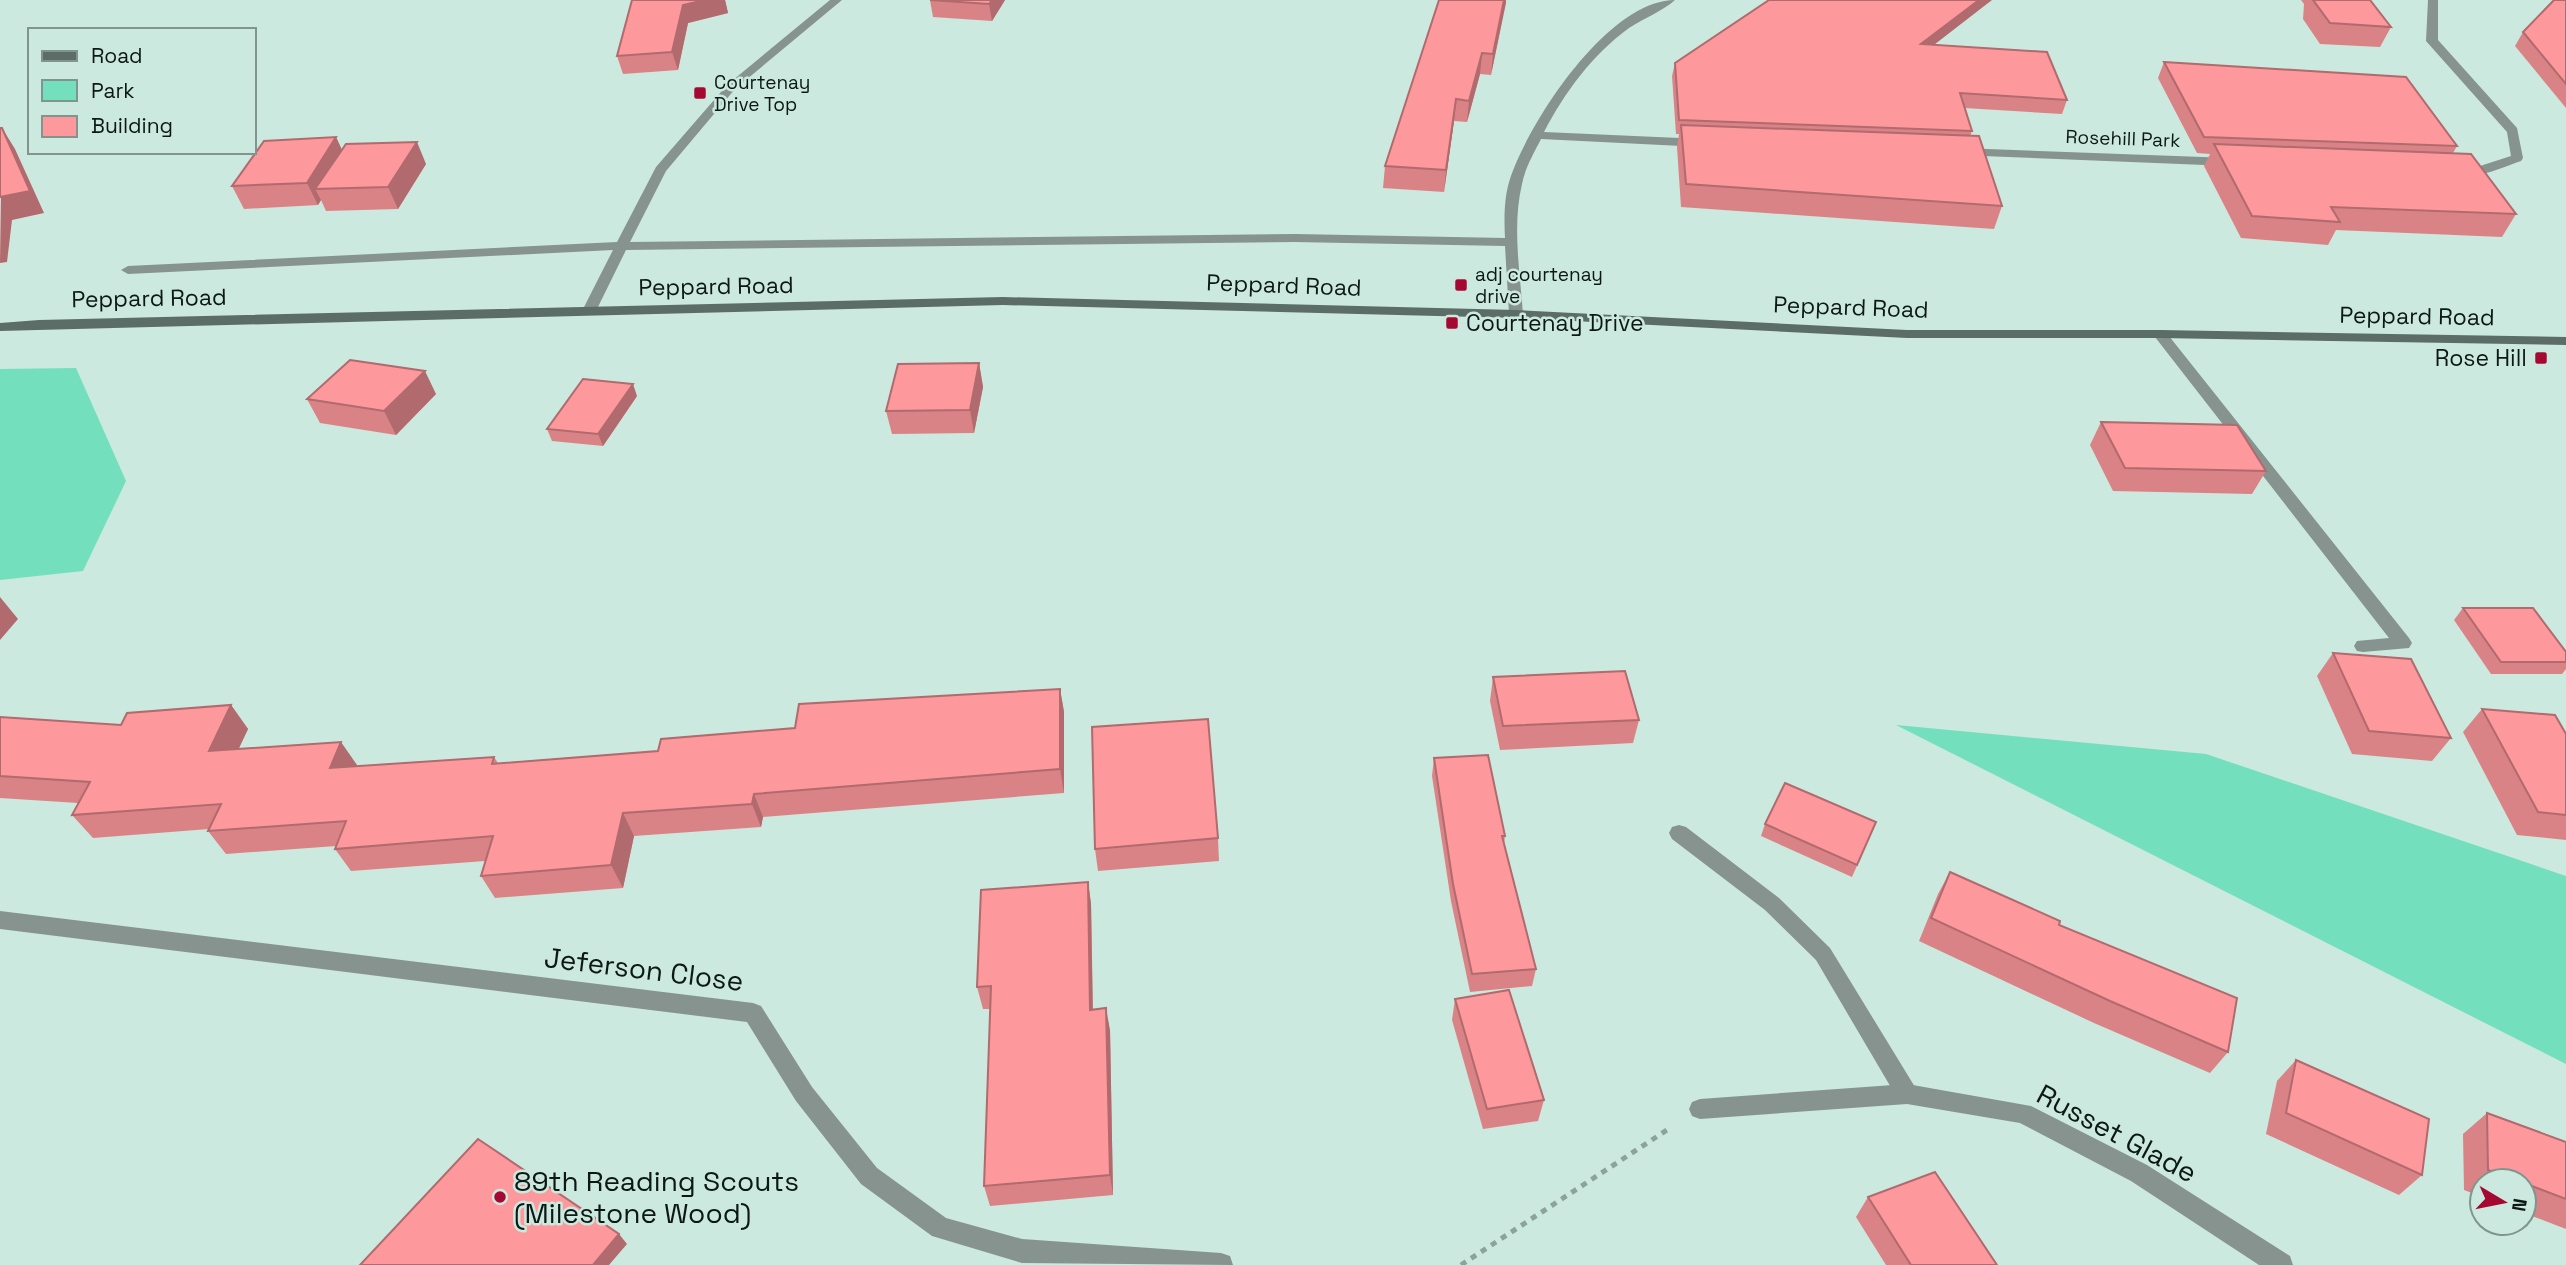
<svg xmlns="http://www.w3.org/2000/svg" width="2566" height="1265" viewBox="0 0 2566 1265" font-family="'Space Grotesk',sans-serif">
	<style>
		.green { fill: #73dfbd }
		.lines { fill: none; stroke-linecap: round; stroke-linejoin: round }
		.path { stroke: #8ca39b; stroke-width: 5; stroke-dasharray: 6 6; stroke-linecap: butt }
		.lane { fill: #87938e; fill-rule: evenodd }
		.street { fill: #87938e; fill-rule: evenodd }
		.secondary { fill: #5c6d67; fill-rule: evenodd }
		.wall { fill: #da8386 }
		.shaded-wall { fill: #b16a6d }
		.building { fill: #fd989c; stroke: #b16a6d; stroke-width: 2 }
		.poi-dot { fill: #a50830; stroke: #cbe9de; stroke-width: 2.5 }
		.labels { text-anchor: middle; stroke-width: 5; stroke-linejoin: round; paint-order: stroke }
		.far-poi-label { font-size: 19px; fill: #0d1814; stroke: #cbe9de; text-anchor: start }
		.far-street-label { font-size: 19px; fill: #0d1814; stroke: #cbe9de }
		.street-label { font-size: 23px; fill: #0d1814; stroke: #cbe9de }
		.poi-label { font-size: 23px; fill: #0d1814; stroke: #cbe9de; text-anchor: start }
		.near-street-label { font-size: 28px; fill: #0d1814; stroke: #cbe9de }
		.near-poi-label { font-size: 28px; fill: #0d1814; stroke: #cbe9de; text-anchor: start }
	</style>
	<rect width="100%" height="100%" fill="#cbe9de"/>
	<g class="green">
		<path d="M76 368 126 481 83 571 0 580V369Z"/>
		<path d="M1896 725 2206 754 2566 876V1064Z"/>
	</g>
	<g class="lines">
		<path class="path" d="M1461 1265 1667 1130"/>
		<g class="lane">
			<path d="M2160 330 2165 331 2409 638 2412 643 2409 648 2363 652 2357 651 2354 646 2357 641 2389 638 2155 337V331Z"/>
			<path d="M1679 825 1686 827 1779 898 1830 948 1915 1087 1918 1094 1915 1101 1907 1104 1899 1101 1816 960 1765 910 1672 839 1669 833 1672 827Z"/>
		</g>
		<g class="street">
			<path d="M830 0H842L735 89 666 171 630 242 1295 234 1505 238C1504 219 1504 197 1510 179 1529 122 1608 0 1675 0 1663 11 1644 18 1629 28 1592 55 1565 92 1544 132L1702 139 1708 143 1702 147 1541 139C1534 153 1525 168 1522 184 1512 226 1520 272 1523 314L1516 318 1509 314 1505 246 1295 242 626 250 596 311 589 315 582 311 613 250 128 274 121 270 128 266 617 242 656 167 727 85Z"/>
			<path d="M2428 0H2438V40L2517 128 2523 158 2521 161C2503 167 2472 183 2455 170L2461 166H2480L2511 156 2507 132 2426 41Z"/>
			<path d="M1961 148 2230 158 2236 162 2230 166 1957 155V149Z"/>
			<path d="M0 911 753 1003 761 1006 812 1087 877 1168 946 1218 1022 1239 1221 1253 1230 1256 1233 1265 1022 1263 932 1236 861 1184 796 1101 747 1022 0 929Z"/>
			<path d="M1907 1084 2031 1106 2147 1165 2290 1256 2293 1265H2259L2131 1181 2020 1123 1907 1104 1700 1119 1692 1116 1689 1109 1692 1102 1700 1099Z"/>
		</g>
		<path class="secondary" d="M1003 297 1516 310 1907 330H2160L2566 337V345L2160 338H1907L1516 318 1003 305 0 331V323L39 320Z"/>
	</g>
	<g class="wall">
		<path d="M632 0H725L728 13 688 23 678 70 623 74 617 56Z"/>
		<path d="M930 0H1005L992 21 933 17Z"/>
		<path d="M1439 0H1506L1491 75 1480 74 1467 122 1454 121 1444 192 1383 188 1385 166Z"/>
		<path d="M2301 0H2370L2391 27 2380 47 2320 44 2303 19 2304 4Z"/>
		<path d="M2566 0V108L2515 46 2523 32Z"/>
		<path d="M1934 45 2067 100 2062 114 1964 108 1972 131 1970 136 2002 206 1994 229 1681 207 1677 147 1679 134H1676L1672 76 1675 63Z"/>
		<path d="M2164 62 2457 146 2453 153 2516 214 2502 237 2336 230 2328 245 2241 238 2204 166 2210 154 2197 153 2158 78Z"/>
		<path d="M336 137 342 150 426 164 398 209 326 211 321 200 318 205 244 209 232 186Z"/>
		<path d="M979 363 983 387 974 433 892 434 886 411Z"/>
		<path d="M436 394 396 435 320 423 307 399Z"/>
		<path d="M637 396 603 446 552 441 547 429Z"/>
		<path d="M2101 422 2266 471 2252 494 2113 491 2090 445Z"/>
		<path d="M2463 608 2566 662V669L2562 674H2491L2454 620Z"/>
		<path d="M2333 653 2451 738 2432 761 2352 754 2317 676Z"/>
		<path d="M1493 677 1639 720 1633 743 1500 750 1490 701Z"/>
		<path d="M1060 689 1064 712V793L763 817 761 827 634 836 623 888 495 898 481 876 485 861 351 871 335 849 336 846 226 854 208 831 209 829 93 838 72 815 78 803 0 798V717L121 725 231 705 248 729 238 749 357 765 356 767 494 757 498 763 658 751 795 728Z"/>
		<path d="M2482 709 2566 734V840L2517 835 2463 732Z"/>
		<path d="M1434 758 1505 836 1504 844 1536 969 1532 986 1470 992 1451 901 1432 776Z"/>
		<path d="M1876 822 1852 877 1761 836 1765 824Z"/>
		<path d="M1218 838 1219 861 1098 871 1095 849Z"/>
		<path d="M1950 872 2228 1052 2210 1073 2094 1023 1919 941 1938 894Z"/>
		<path d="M1088 882 1091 904 1093 1010 1110 1030 1113 1195 990 1206 984 1186 990 1009H983L977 987Z"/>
		<path d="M1455 999 1544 1100 1538 1121 1483 1129 1452 1020Z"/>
		<path d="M2296 1060 2422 1175 2399 1195 2266 1134 2277 1081Z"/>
		<path d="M2487 1113 2566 1142V1229L2524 1213V1181H2482V1197L2464 1190 2463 1134Z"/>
		<path d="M1868 1197 1997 1265H1886L1856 1217Z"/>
	</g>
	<g class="shaded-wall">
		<path d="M705 0H725L728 13 688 23 678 70 672 52 683 5Z"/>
		<path d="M992 0H1005L992 21 989 4Z"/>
		<path d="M1504 0H1506V3L1491 75 1493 54Z"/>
		<path d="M1979 0H1992L1917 58 1921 44Z"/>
		<path d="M1482 53 1480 74 1467 122 1469 101Z"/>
		<path d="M1456 99 1454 121 1444 192 1446 170Z"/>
		<path d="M2 128 15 149 44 213 12 220 7 262 0 263Z"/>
		<path d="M336 137 346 159 315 189 321 200 318 205 307 183Z"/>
		<path d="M417 142 426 164 398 209 388 187Z"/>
		<path d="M979 363 983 387 974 433 970 410Z"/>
		<path d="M425 371 436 394 396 435 384 411Z"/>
		<path d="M633 384 637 396 603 446 598 434Z"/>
		<path d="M0 597 18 619 0 640Z"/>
		<path d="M1060 689 1064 712V793L1060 769Z"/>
		<path d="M231 705 248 729 227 774 209 751Z"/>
		<path d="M341 742 357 765 346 792 330 768Z"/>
		<path d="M754 794 763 817 761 827 752 804Z"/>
		<path d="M623 813 634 836 623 888 611 865Z"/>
		<path d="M1088 882 1091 904 1093 1032 1090 1010Z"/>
		<path d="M1106 1008 1110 1030 1113 1195 1110 1175Z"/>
		<path d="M619 1234 627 1244 609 1265H593Z"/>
	</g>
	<g class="building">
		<path d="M632 0H705L683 5 672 52 617 56Z"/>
		<path d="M930 0H992L989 4Z"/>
		<path d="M1439 0H1504L1493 54 1482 53 1469 101 1456 99 1446 170 1385 166Z"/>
		<path d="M1769 0H1979L1921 44 2047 52 2067 100 1960 93 1972 131 1679 120 1675 63Z"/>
		<path d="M2313 0H2370L2391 27 2330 23Z"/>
		<path d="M2554 0H2566V84L2523 32Z"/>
		<path d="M2164 62 2406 77 2457 146 2204 137Z"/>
		<path d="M1681 125 1979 136 2002 206 1686 184Z"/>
		<path d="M0 128H2L30 191 0 197Z"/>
		<path d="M336 137 307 183 232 186 264 141Z"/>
		<path d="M417 142 388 187 315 189 346 144Z"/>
		<path d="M2214 144 2471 154 2516 214 2331 207 2340 222 2252 216Z"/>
		<path d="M350 360 425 371 384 411 307 399Z"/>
		<path d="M979 363 970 410 886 411 898 364Z"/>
		<path d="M583 379 633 384 598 434 547 429Z"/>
		<path d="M2101 422 2237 425 2266 471 2125 468Z"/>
		<path d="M2463 608H2533L2566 652V662H2501Z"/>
		<path d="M2333 653 2411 659 2451 738 2369 731Z"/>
		<path d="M1625 671 1639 720 1503 726 1493 677Z"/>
		<path d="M1060 689V769L754 794 752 804 623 813 611 865 481 876 493 836 335 849 346 821 208 831 221 804 72 815 90 782 0 776V717L121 725 127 713 231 705 209 751 341 742 330 768 494 757 492 764 658 751 661 739 795 728 799 704Z"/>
		<path d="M2482 709 2555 715 2566 734V815L2538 812Z"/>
		<path d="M1208 719 1218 838 1095 849 1092 727Z"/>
		<path d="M1488 755 1505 836H1502L1536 969 1472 974 1453 884 1434 758Z"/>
		<path d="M1785 783 1876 822 1857 865 1765 824Z"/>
		<path d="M1950 872 2060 921 2059 925 2237 998 2228 1052 2110 1001 1931 918Z"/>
		<path d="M1088 882 1090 1010 1106 1008 1110 1175 984 1186 991 986 977 987 981 890Z"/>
		<path d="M1509 990 1544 1100 1487 1109 1455 999Z"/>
		<path d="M2296 1060 2429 1119 2422 1175 2286 1113Z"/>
		<path d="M2487 1113 2566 1142V1199L2524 1183V1181H2518L2488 1170Z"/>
		<path d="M478 1139 619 1234 593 1265H360Z"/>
		<path d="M1935 1172 1997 1265H1911L1868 1197Z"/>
	</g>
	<g class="poi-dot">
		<rect x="693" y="86" width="14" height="14" rx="3.5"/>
		<rect x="1454" y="278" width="14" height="14" rx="3.5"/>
		<rect x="1445" y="316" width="14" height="14" rx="3.5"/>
		<rect x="2534" y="351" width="14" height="14" rx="3.5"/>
		<circle cx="500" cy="1197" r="7"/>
	</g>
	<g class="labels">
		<g class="far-poi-label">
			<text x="714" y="89">Courtenay<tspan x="714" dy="22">Drive Top</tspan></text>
			<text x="1475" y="281">adj courtenay<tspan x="1475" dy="22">drive</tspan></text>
		</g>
		<g class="far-street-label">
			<text transform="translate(2123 138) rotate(2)" y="7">Rosehill Park</text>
		</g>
		<g class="street-label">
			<text transform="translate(1284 285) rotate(2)" y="8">Peppard Road</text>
			<text transform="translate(716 286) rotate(-1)" y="8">Peppard Road</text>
			<text transform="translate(149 298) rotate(-1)" y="8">Peppard Road</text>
			<text transform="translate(1851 307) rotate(2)" y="8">Peppard Road</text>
			<text transform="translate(2417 316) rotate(1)" y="8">Peppard Road</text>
		</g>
		<g class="poi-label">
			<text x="1466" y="331">Courtenay Drive</text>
			<text x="2527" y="366" text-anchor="end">Rose Hill</text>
		</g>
		<g class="near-street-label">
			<text transform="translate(644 969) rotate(7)" y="10">Jeferson Close</text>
			<text transform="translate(2117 1133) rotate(28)" y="10">Russet Glade</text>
		</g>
		<g class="near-poi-label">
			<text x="514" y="1191">89th Reading Scouts<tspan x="514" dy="32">(Milestone Wood)</tspan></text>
		</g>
	</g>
	<rect x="28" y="28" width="228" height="126" fill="#cbe9de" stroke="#7f958d" stroke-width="2"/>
	<rect x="42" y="51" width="35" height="10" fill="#5c6d67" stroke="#7f958d" stroke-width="2"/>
	<text x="91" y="63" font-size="21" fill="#0d1814">Road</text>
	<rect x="42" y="80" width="35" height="21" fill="#73dfbd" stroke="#7f958d" stroke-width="2"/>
	<text x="91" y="98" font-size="21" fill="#0d1814">Park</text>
	<rect x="42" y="116" width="35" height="21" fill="#fd989c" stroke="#7f958d" stroke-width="2"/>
	<text x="91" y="133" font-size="21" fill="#0d1814">Building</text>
	<g transform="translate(2503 1202) rotate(100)"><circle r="33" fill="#cbe9de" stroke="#7f958d" stroke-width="2"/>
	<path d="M0-5L12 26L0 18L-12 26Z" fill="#a50830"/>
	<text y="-10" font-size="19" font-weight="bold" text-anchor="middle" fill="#0d1814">N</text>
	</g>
</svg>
